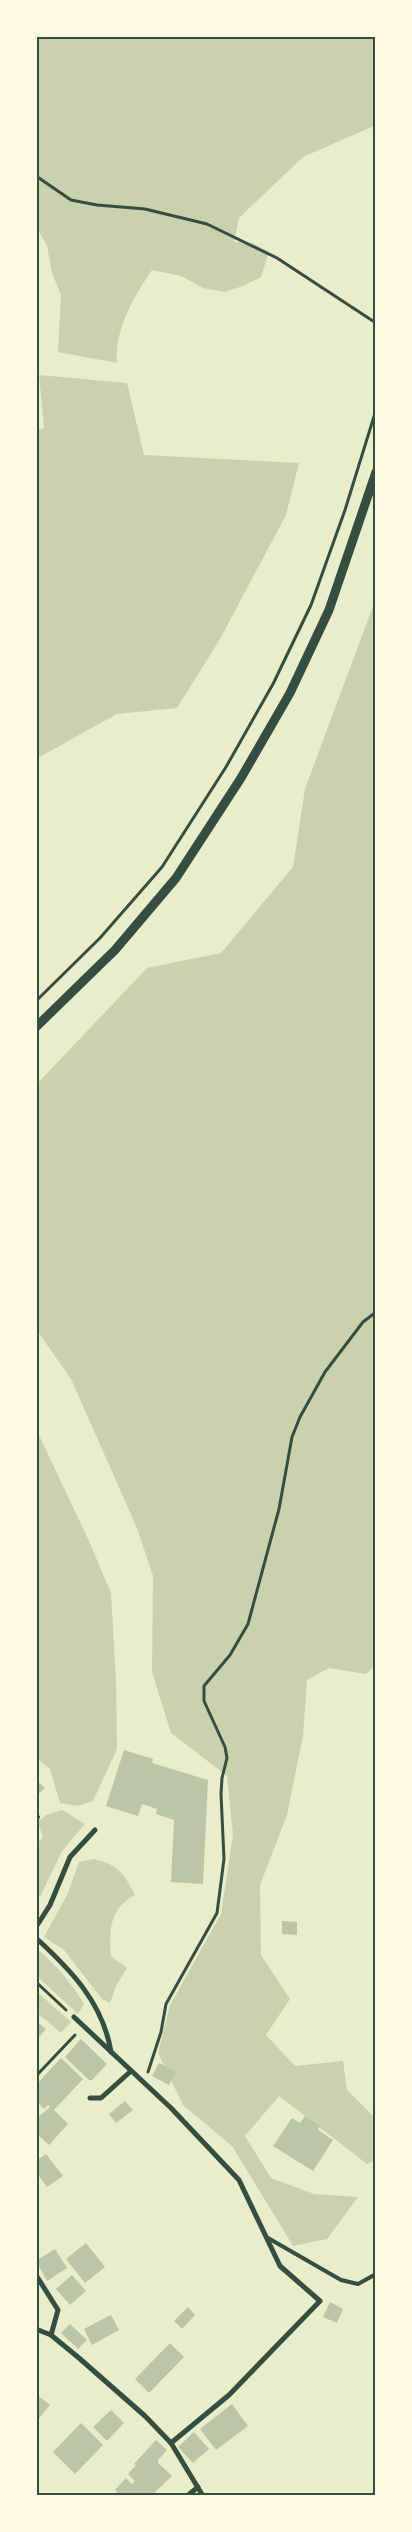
<svg xmlns="http://www.w3.org/2000/svg" width="412" height="2532" viewBox="0 0 412 2532" font-family="Ubuntu,sans-serif">
	<style>
		.green { fill: #cad2ad }
		.building { fill: #bcc5a7 }
		.lines { fill: none; stroke-linecap: round; stroke-linejoin: round }
		.path { stroke: #344e41; stroke-width: 3 }
		.service { stroke: #344e41; stroke-width: 4 }
		.minor { stroke: #344e41; stroke-width: 5 }
		.tertiary { stroke: #344e41; stroke-width: 9 }
		.neatline { fill: none; stroke: #344e41; stroke-width: 2 }
	</style>
	<rect width="100%" height="100%" fill="#e9edc9"/>
	<g class="green">
		<path d="M36 36H376V125L303 157 239 218 234 242 253 243 269 252 261 277 243 286 225 292 203 288 181 276 152 270C134 296 114 331 117 363L58 352 61 295 52 273 47 246 36 226Z"/>
		<path d="M39 375 127 383 144 455 299 463 286 515 220 639 177 708 117 714 36 759V431L44 428Z"/>
		<path d="M376 598V1665L366 1674 329 1668 307 1680 303 1736 287 1815 260 1885 261 1955 290 1999 266 2035 295 2066 343 2061 347 2090 376 2119V2160L367 2164 279 2096 245 2136 271 2178 314 2194 358 2197 327 2239 293 2246 232 2146 183 2105 158 2053 170 2005 221 1914 233 1835 227 1776 171 1733 152 1672 153 1576 137 1528 71 1379 36 1329V1085L147 968 221 953 293 867 305 789Z"/>
		<path d="M36 1429 89 1541 111 1593 116 1680 117 1749 93 1801 78 1806 60 1803 50 1769 36 1758Z"/>
		<path d="M62 1810 85 1824 62 1851 40 1897 36 1895V1844L43 1838 38 1822 46 1815Z"/>
		<path d="M94 1859C118 1865 124 1873 135 1895 110 1908 109 1929 111 1956L127 1968 116 1986 110 2003 102 1999 64 1950 44 1937 68 1893 79 1862Z"/>
		<path d="M36 1948C55 1964 71 1982 84 2004L78 2014 36 1975Z"/>
		<path d="M36 1991 71 2022 61 2033 36 2012Z"/>
	</g>
	<g class="building">
		<path d="M124 1750 153 1759 152 1763 208 1780 203 1884 171 1882 174 1820 156 1814 157 1809 142 1804 138 1816 106 1806Z"/>
		<path d="M36 1780 45 1788 36 1796Z"/>
		<path d="M282 1921 297 1922V1935L282 1934Z"/>
		<path d="M37 2022 46 2029 36 2040V2023Z"/>
		<path d="M81 2039 107 2064 92 2080H89L65 2057Z"/>
		<path d="M61 2058 83 2079 54 2110 68 2124 49 2145 36 2133V2119L50 2107 48 2105 44 2109 36 2101V2085Z"/>
		<path d="M159 2063 176 2072 169 2085 152 2076Z"/>
		<path d="M125 2101 133 2110 116 2123 109 2114Z"/>
		<path d="M305 2116 320 2126 318 2130 333 2140 313 2171 273 2146 292 2118 300 2123Z"/>
		<path d="M46 2154 63 2176 47 2187 36 2172V2161Z"/>
		<path d="M86 2243 105 2267 85 2283 66 2259Z"/>
		<path d="M55 2249 67 2268 47 2281 36 2261Z"/>
		<path d="M72 2275 86 2291 70 2305 56 2289Z"/>
		<path d="M330 2302 343 2309 337 2323 323 2317Z"/>
		<path d="M188 2307 195 2315 182 2329 174 2321Z"/>
		<path d="M111 2315 119 2330 92 2345 84 2329Z"/>
		<path d="M70 2324 87 2340 78 2349 61 2333Z"/>
		<path d="M170 2343 184 2357 149 2393 135 2379Z"/>
		<path d="M36 2394 50 2405 36 2422Z"/>
		<path d="M232 2404 248 2426 216 2450 200 2429Z"/>
		<path d="M111 2410 124 2423 107 2441 93 2427Z"/>
		<path d="M81 2423 103 2445 75 2474 53 2452Z"/>
		<path d="M194 2432 209 2449 193 2463 178 2447Z"/>
		<path d="M156 2440 167 2450 158 2460V2463L172 2476 151 2496H121L115 2490 126 2478 132 2484 135 2481 128 2474 136 2465 134 2464Z"/>
	</g>
	<g class="lines">
		<g class="path">
			<path d="M36 176 71 200 97 205 145 209 207 224 277 258 376 323"/>
			<path d="M36 1001 100 938 162 867 226 767 273 684 311 605 345 510 376 410"/>
			<path d="M36 1982 66 2010"/>
			<path d="M148 2072 161 2032 166 2004 217 1913 224 1859 221 1794 222 1778 227 1758 225 1747 204 1701V1686L230 1655 248 1624 279 1509 292 1437 300 1417 325 1372 363 1322 376 1312"/>
			<path d="M36 2076 75 2035"/>
		</g>
		<g class="service">
			<path d="M36 1819 38 1817"/>
			<path d="M268 2238 341 2280 358 2284 376 2274"/>
		</g>
		<g class="minor">
			<path d="M36 1927 50 1905 70 1857 95 1830"/>
			<path d="M36 1938C71 1970 103 2003 111 2052"/>
			<path d="M74 2017 171 2108 239 2180 280 2266 320 2301 229 2395 171 2443"/>
			<path d="M90 2098H101L131 2071"/>
			<path d="M36 2275 58 2310 51 2335"/>
			<path d="M36 2329 51 2335 79 2358 145 2416 171 2443 203 2496"/>
			<path d="M187 2496 198 2487"/>
		</g>
		<path class="tertiary" d="M36 1027 115 950 176 878 241 778 290 693 329 610 376 472"/>
	</g>
	<rect width="412" height="2532" fill="none" stroke="#fefae0" stroke-width="75"/>
	<rect x="38" y="38" width="336" height="2456" class="neatline"/>
</svg>
